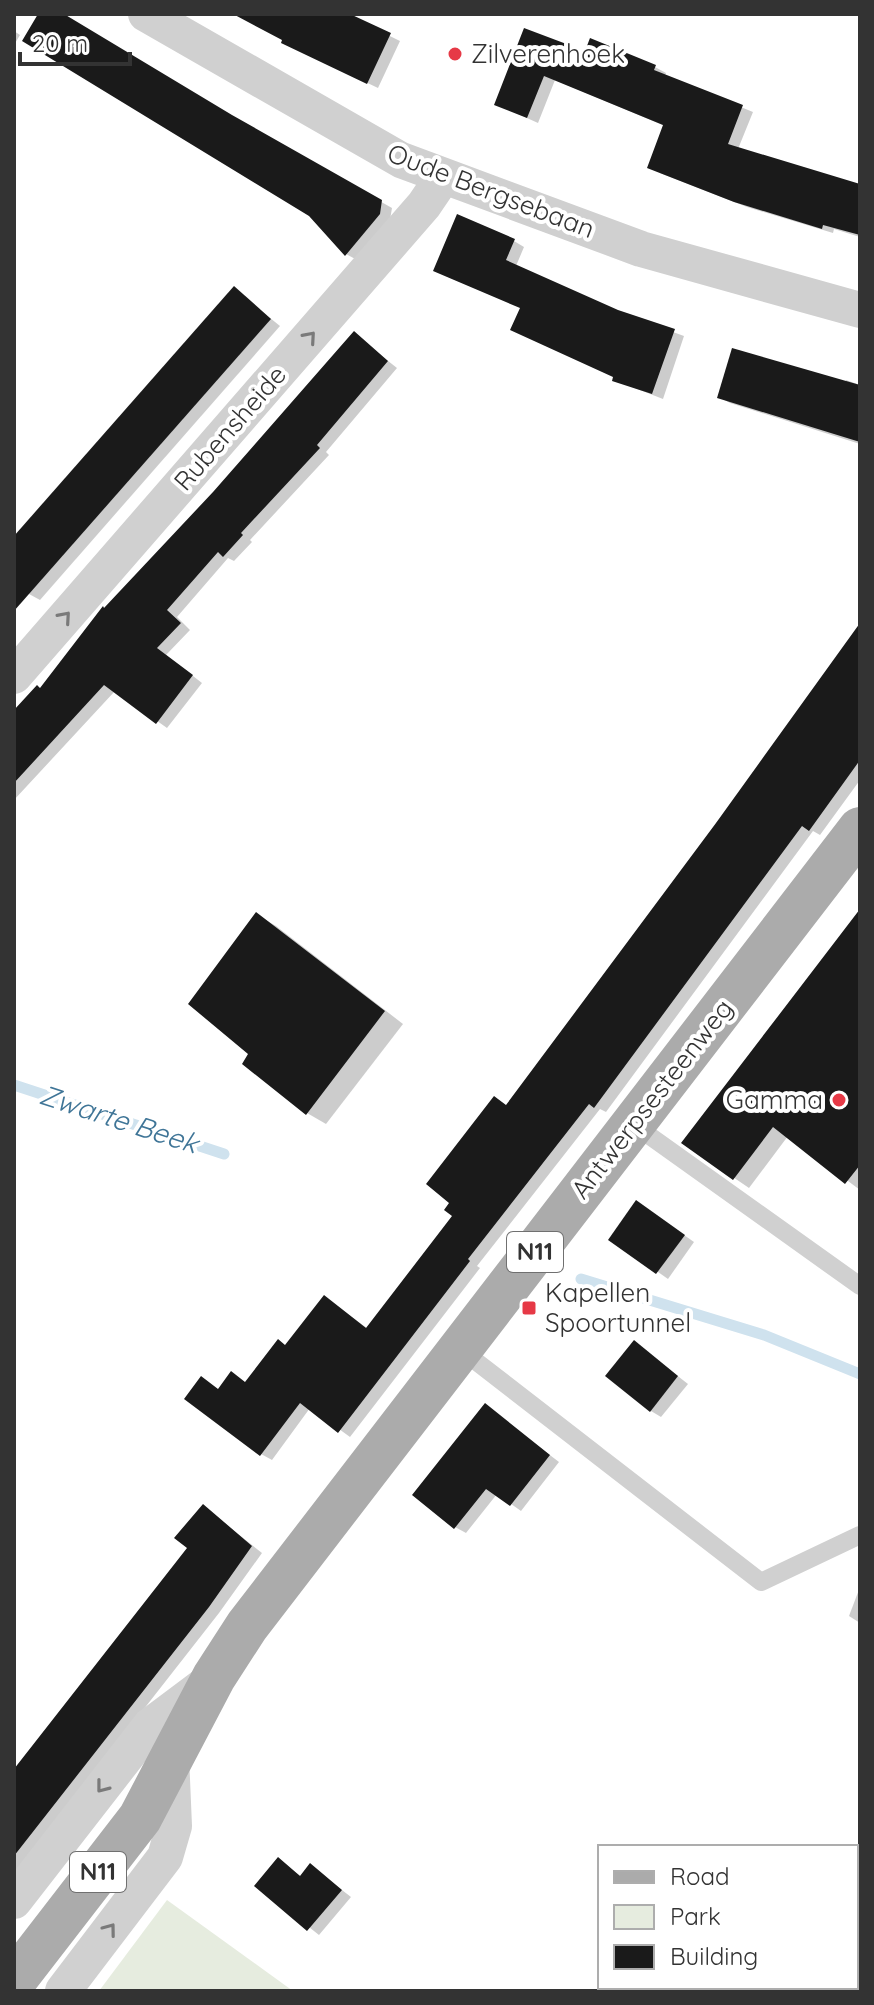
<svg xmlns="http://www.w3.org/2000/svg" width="874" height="2005" viewBox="0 0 874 2005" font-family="Quicksand,sans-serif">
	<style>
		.green { fill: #e6ecdf }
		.shadow { fill: #0003 }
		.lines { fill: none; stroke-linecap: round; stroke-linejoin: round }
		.stream { stroke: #cfe2ee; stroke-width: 11 }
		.building { fill: #1a1a1a }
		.lane { stroke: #d0d0d0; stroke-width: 18 }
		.street { stroke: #d0d0d0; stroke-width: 36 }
		.primary { stroke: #ababab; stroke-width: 44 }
		.rail { stroke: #888; stroke-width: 6; stroke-dasharray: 8 6; stroke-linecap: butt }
		.oneway { stroke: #7a7a7a }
		.poi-dot { fill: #e63946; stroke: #fff; stroke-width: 3 }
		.labels { text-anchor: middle; stroke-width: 8; stroke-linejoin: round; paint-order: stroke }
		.shield { fill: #fff; stroke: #707070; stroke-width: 2 }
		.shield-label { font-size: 24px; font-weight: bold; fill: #333 }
		.poi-label { font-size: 26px; fill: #333; stroke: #fff; text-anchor: start }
		.street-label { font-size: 26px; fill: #333; stroke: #fff }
		.water-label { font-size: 28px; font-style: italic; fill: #3f7597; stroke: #fff }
	</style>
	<rect width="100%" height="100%" fill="#fff"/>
	<path class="green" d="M167 1900 293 1991H99Z"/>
	<g class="shadow">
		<path d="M40 14H61L240 122 392 208 390 220 357 260 346 254 310 215Z"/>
		<path d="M237 14H345L400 41 378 88 294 48 285 39Z"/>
		<path d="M14 31 20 35 14 45Z"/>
		<path d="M525 31 586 54 591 41 655 67 666 73 665 76 753 112 738 149 860 187V237L834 229 833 233 747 207 660 173 665 126 555 80 538 123 496 104Z"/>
		<path d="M514 241 524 247 516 266 618 312 684 336 663 399 614 380 615 378 522 308 446 276Z"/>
		<path d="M234 289 280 326 40 600 29 594 14 580V539Z"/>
		<path d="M354 334 397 368 326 452 329 455 250 540 252 542 234 561 228 558 177 617 190 630 166 655 202 683 167 728 115 691 14 800V713L41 689Z"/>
		<path d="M846 380 860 385V444L730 403 719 397 845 383Z"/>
		<path d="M860 640V780L820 835 813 831 606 1112 600 1109 477 1266 480 1268 350 1437 310 1408 272 1460 261 1454 219 1390 246 1383 287 1346 325 1297 368 1329 455 1216 507 1106Z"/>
		<path d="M860 912V1190L788 1136 749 1188 683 1143Z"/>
		<path d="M257 915 276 926 403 1024 326 1124 307 1113 251 1053Z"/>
		<path d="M647 1209 694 1242 668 1279 611 1239Z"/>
		<path d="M634 1342 688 1384 661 1417 651 1411Z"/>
		<path d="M486 1406 559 1462 521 1511 497 1494 466 1533 455 1527Z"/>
		<path d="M203 1506 262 1553 219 1613 14 1875V1772L190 1548Z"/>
		<path d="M860 1587V1623L849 1616Z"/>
		<path d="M278 1860 302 1877 311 1866 351 1897 319 1935 257 1886Z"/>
	</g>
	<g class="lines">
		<g class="stream">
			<path d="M14 1085 224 1154"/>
			<path d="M581 1279 764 1335 860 1374"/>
		</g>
	</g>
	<g class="building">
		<path d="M38 14H64L232 115 382 200 380 214 345 256 309 216 22 41Z"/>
		<path d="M233 14H350L391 33 367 84 281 43 282 40Z"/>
		<path d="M524 28 585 51 590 38 656 65 654 70 743 105 728 144 860 184V235L823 225 822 229 734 202 647 168 663 125 544 76 527 118 494 105Z"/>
		<path d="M457 214 515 239 506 260 618 310 675 329 652 394 612 381 613 377 510 330 520 308 433 271Z"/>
		<path d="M234 286 271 319 14 611V536Z"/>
		<path d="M354 331 388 361 317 445 320 448 241 533 243 535 223 557 218 552 167 610 181 623 157 648 193 675 156 724 104 685 14 783V710L37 685 40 688 103 606 104 608 213 492Z"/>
		<path d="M732 348 860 385V442L717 398Z"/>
		<path d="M860 623V760L809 831 802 826 594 1108 589 1104 468 1259 470 1261 338 1433 300 1403 260 1456 184 1399 201 1376 218 1389 231 1371 245 1382 278 1339 285 1345 324 1295 366 1328 452 1216 444 1210 449 1203 426 1184 494 1096 506 1105 716 823Z"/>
		<path d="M860 909V1165L845 1184 773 1127 733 1180 681 1143Z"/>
		<path d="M256 912 385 1011 306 1115 242 1064 248 1054 188 1004Z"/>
		<path d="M636 1200 685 1235 656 1274 608 1240Z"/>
		<path d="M634 1340 678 1376 650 1412 605 1376Z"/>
		<path d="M485 1403 550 1455 510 1506 486 1489 454 1529 412 1495Z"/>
		<path d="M203 1504 252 1546 209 1607 14 1856V1769L187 1548 174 1538Z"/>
		<path d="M278 1857 300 1876 310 1863 342 1890 307 1931 254 1886Z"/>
	</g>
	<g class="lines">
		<g class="lane">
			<path d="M633 1124 860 1286"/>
			<path d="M460 1349 761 1582 860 1535"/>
		</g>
		<g class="street">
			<path d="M146 14 401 160 641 249 860 310"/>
			<path d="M14 676 424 205 443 177"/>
			<path d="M14 1901 150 1726 210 1681"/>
			<path d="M63 1991 165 1857 174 1826 171 1756"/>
		</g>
		<path class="primary" d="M14 1981 140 1818 214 1677 247 1626 860 829"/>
		<g class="rail">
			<path d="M856 1981 860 1979"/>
			<path d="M836 1991 844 1987"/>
		</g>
	</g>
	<defs><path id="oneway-chevron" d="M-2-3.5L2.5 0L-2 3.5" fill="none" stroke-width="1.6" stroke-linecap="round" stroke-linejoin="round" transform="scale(2)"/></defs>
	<g class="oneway">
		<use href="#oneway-chevron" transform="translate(310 337) rotate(-49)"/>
		<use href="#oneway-chevron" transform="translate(65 617) rotate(-49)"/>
		<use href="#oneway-chevron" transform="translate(102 1787) rotate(128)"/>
		<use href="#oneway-chevron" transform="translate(110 1929) rotate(-53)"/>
	</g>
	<g class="poi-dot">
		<circle cx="455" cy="54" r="8"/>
		<circle cx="839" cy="1100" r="8"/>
		<rect x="521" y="1300" width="16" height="16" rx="4"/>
	</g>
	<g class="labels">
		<g class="shield">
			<rect x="507" y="1232" width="56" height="40" rx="6"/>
			<rect x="70" y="1852" width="56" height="40" rx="6"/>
		</g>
		<g class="shield-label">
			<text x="535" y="1260">N11</text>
			<text x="98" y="1880">N11</text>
		</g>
		<g class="poi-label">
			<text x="471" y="63">Zilverenhoek</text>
			<text x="823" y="1109" text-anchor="end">Gamma</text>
			<text x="545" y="1302">Kapellen<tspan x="545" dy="30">Spoortunnel</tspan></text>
		</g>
		<g class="street-label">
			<text transform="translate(491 191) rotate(21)" y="9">Oude Bergsebaan</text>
			<text transform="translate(230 428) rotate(-49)" y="9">Rubensheide</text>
			<text transform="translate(652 1099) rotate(-52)" y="9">Antwerpsesteenweg</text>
		</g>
		<g class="water-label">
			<text transform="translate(119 1119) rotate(18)" y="10">Zwarte Beek</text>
		</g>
	</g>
	<rect width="874" height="2005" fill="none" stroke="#333333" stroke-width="32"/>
	<rect x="598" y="1845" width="260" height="144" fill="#ffffff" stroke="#adadad" stroke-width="2"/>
	<rect x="614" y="1871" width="40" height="12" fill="#ababab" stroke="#adadad" stroke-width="2"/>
	<text x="670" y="1885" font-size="24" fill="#333333">Road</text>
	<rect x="614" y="1905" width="40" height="24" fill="#e6ecdf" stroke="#adadad" stroke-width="2"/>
	<text x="670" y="1925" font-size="24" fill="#333333">Park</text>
	<rect x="614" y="1945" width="40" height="24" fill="#1a1a1a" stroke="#adadad" stroke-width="2"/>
	<text x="670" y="1965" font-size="24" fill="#333333">Building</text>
	<path d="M20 52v12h110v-12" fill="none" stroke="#333333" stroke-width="4"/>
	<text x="32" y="52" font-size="24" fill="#333333" stroke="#ffffff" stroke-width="6" paint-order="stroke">20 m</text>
</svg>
